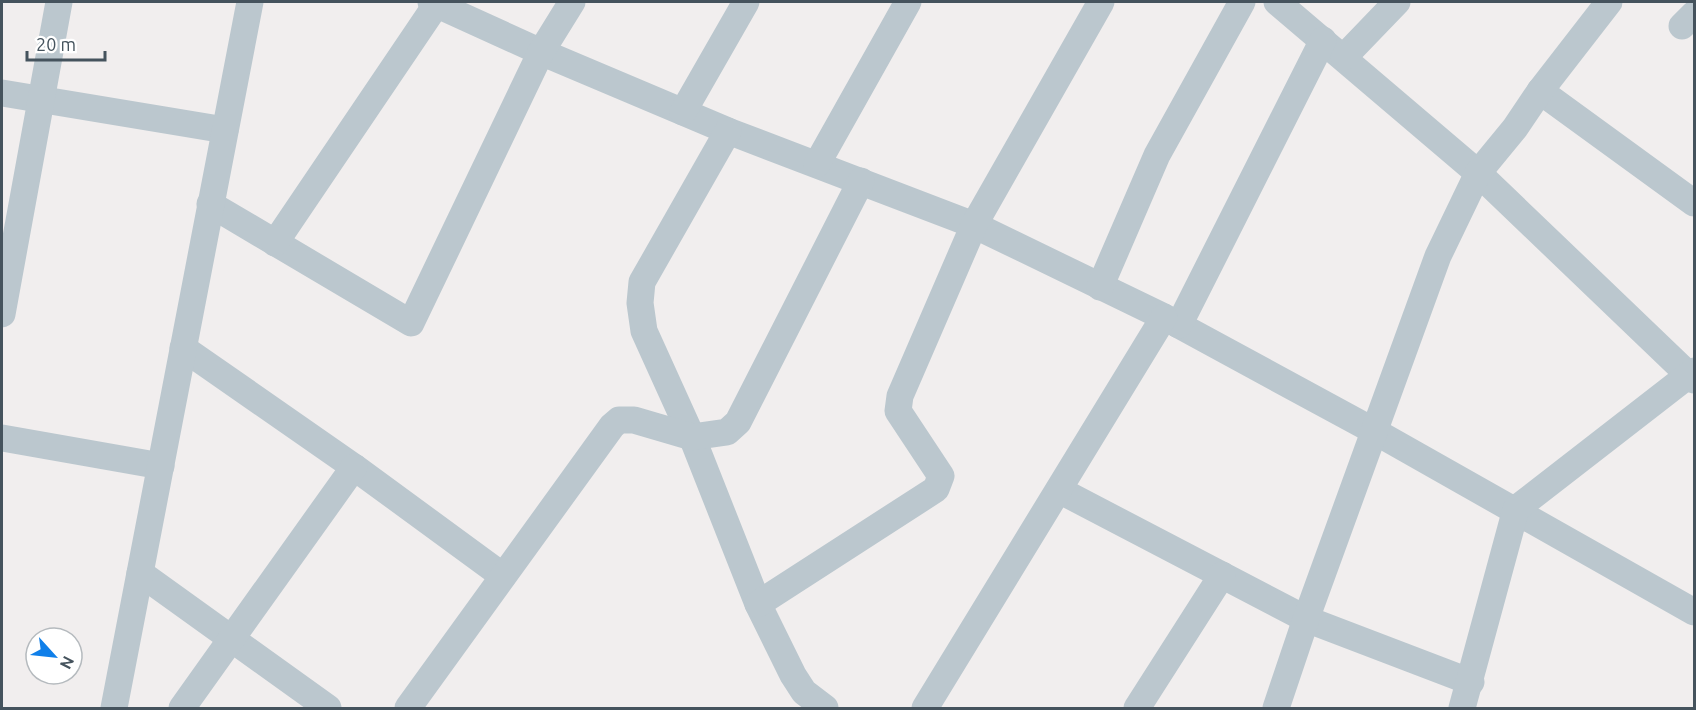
<svg xmlns="http://www.w3.org/2000/svg" width="1696" height="710" viewBox="0 0 1696 710" font-family="Ubuntu,sans-serif">
	<style>
		.lines { fill: none; stroke-linecap: round; stroke-linejoin: round }
		.minor { stroke: #bbc7ce; stroke-width: 27 }
	</style>
	<rect width="100%" height="100%" fill="#f1eeee"/>
	<g class="lines">
		<g class="minor">
			<path d="M431 2 541 52 728 131 974 225 1164 317 1374 431 1694 612"/>
			<path d="M1277 2 1478 173 1694 380"/>
			<path d="M1682 26 1694 14"/>
			<path d="M1344 57 1397 2"/>
			<path d="M1540 91 1694 203"/>
			<path d="M2 93 225 130"/>
			<path d="M683 112 746 2"/>
			<path d="M728 131 642 282 640 303 644 331 692 437 758 604 793 675 804 692 825 708"/>
			<path d="M817 164 908 2"/>
			<path d="M210 204 411 323 541 52 572 2"/>
			<path d="M275 243 438 2"/>
			<path d="M1100 287 1157 155 1242 2"/>
			<path d="M2 314 59 2"/>
			<path d="M1179 325 1323 40"/>
			<path d="M183 348 354 467 503 576"/>
			<path d="M2 438 161 466"/>
			<path d="M1059 490 1306 619 1471 682"/>
			<path d="M140 573 328 708"/>
			<path d="M758 604 936 489 941 476 898 411 900 396 974 225 1101 2"/>
			<path d="M114 708 250 2"/>
			<path d="M182 708 354 467"/>
			<path d="M408 708 612 426 619 420H634L692 437 727 432 738 422 861 181"/>
			<path d="M925 708 1164 317"/>
			<path d="M1137 708 1222 575"/>
			<path d="M1276 708 1306 619 1438 256 1478 173 1515 128 1540 91 1609 2"/>
			<path d="M1462 708 1516 509 1694 371"/>
		</g>
	</g>
	<rect width="1696" height="710" fill="none" stroke="#45535d" stroke-width="6"/>
	<g transform="translate(54 656) rotate(117)"><circle r="28" fill="#ffffff" stroke="#b5babe" stroke-width="1.5"/>
	<path d="M0-4.5L10 22L0 15L-10 22Z" fill="#107fe9"/>
	<text y="-9" font-size="16" font-weight="bold" text-anchor="middle" fill="#45535d">N</text>
	</g>
	<path d="M27 51v9h78v-9" fill="none" stroke="#45535d" stroke-width="3"/>
	<text x="36" y="51" font-size="18" fill="#45535d" stroke="#ffffff" stroke-width="4.5" paint-order="stroke">20 m</text>
</svg>
